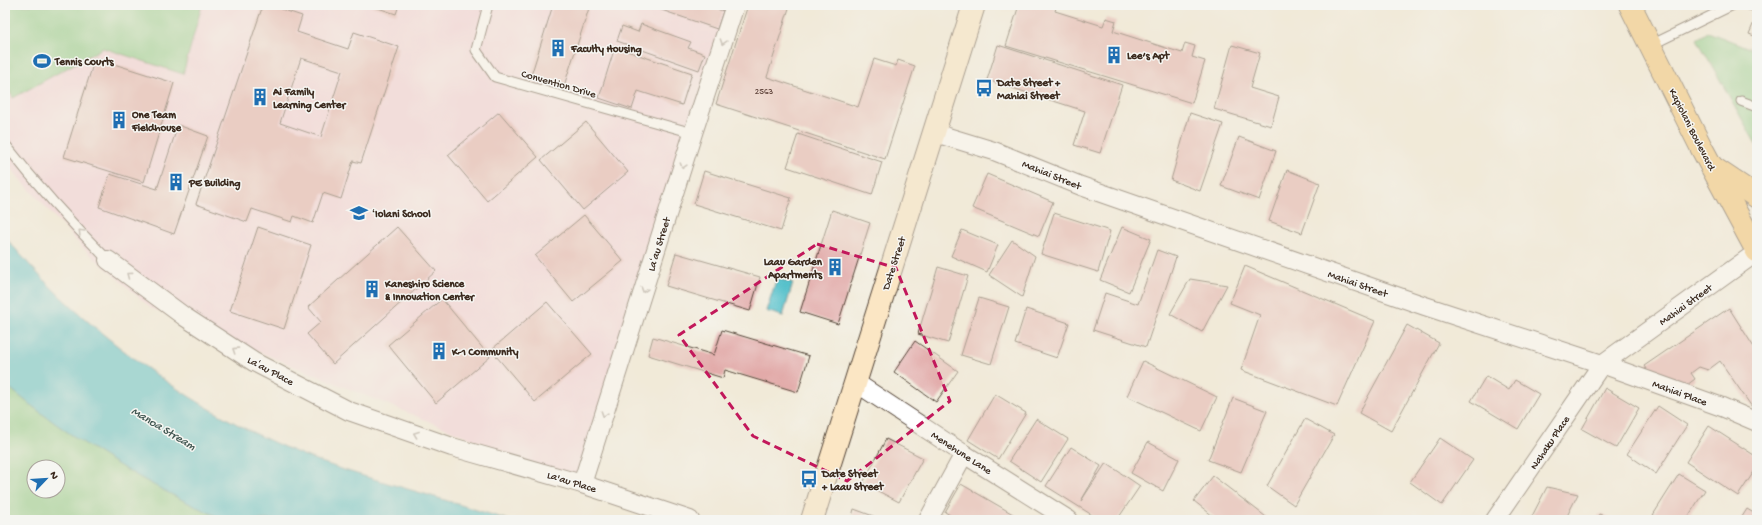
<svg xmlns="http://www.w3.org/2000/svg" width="1762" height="525" viewBox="0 0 1762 525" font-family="'Gochi Hand',sans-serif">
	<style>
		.built { fill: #f4cfdc }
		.green { fill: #85ca84; stroke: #607a51; fill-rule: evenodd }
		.water { fill: #53c0ca; stroke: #477574 }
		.building { fill: #e2aaa9; fill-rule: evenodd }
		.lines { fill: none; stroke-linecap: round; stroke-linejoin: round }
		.lane-casing { stroke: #56473a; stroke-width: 11 }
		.street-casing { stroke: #56473a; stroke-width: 20 }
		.secondary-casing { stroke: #56473a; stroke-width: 24 }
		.primary-casing { stroke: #56473a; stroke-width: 24 }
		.highway-casing { stroke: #56473a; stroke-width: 24 }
		.lane { stroke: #fff; stroke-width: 9 }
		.street { stroke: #fff; stroke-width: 18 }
		.secondary { stroke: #fbe6c4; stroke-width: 22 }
		.primary { stroke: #f4c16b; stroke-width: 22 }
		.highway { stroke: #f4c16b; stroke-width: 22 }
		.oneway { stroke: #a79f9a }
		.marked { fill: none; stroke: #c2185b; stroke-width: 3; stroke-dasharray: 8 5; stroke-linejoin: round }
		.labels { text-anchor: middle; stroke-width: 3; stroke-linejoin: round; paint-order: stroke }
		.number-label { font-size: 9px; fill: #654a41 }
		.poi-label { font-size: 11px; font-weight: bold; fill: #3b2a1e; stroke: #f6f6f2; text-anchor: start }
		.street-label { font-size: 11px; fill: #3b2a1e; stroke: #f6f6f2 }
		.water-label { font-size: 12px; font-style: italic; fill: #425752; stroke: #f6f6f2 }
	</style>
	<rect width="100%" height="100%" fill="#f6f6f2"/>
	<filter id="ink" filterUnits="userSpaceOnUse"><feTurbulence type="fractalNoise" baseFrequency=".025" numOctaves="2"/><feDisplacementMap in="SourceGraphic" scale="8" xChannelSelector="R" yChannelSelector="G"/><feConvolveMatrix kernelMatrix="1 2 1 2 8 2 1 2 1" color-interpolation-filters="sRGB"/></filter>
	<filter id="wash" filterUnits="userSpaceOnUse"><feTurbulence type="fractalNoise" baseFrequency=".012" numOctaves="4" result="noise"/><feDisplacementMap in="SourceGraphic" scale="16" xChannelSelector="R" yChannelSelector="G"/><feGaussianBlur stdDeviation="0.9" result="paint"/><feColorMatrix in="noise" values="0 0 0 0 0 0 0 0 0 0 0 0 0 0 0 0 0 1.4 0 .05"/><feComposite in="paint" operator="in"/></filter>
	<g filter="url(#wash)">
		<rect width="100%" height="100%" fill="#f1ead8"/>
		<path class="built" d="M5 5H730L582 484 151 308 83 248 19 178 5 160Z"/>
		<g class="green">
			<path d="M5 5H202L183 74 103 48 13 98 5 83Z"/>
			<path d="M1708 32 1757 51V146L1697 39Z"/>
			<path d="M5 384C71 440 146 485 225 520H5ZM34 467H58V491H34Z"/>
		</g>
		<g class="water">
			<path d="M5 237C27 262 49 287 74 309 146 374 230 428 321 462 351 473 381 481 411 490 443 499 476 510 509 520H225C146 485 71 440 5 384Z"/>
			<path d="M777 278 793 283 783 316 766 311Z"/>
		</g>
		<g id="blocks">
			<g class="building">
				<path d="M263 5H269L302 16 297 32 348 49 354 32 399 47 361 163 353 161 341 199 323 193 313 223 294 216 292 222 252 209 247 222 196 204ZM301 58 342 71 321 137 280 123Z"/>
				<path d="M369 5H399L396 14Z"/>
				<path d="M553 5H590L562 92 529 82Z"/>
				<path d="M647 5H712L711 7 723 11 717 29Z"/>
				<path d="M748 5H790L767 77 858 107 874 59 896 66 898 60 915 66 885 159 716 104Z"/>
				<path d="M1019 5H1057L1055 11 1103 26 1106 18 1116 21 1113 31 1182 53 1185 43 1195 46 1192 57 1205 61 1192 103 1006 46Z"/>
				<path d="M1757 15V37L1749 34Z"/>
				<path d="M641 24 691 42 688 48 705 54 699 70 617 41 622 26 638 32Z"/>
				<path d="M998 45 1122 85 1100 153 1074 145 1085 111 987 80Z"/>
				<path d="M1232 45 1260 53 1250 88 1279 97 1271 126 1214 109Z"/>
				<path d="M615 47 692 73 682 105 638 91 632 109 599 98Z"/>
				<path d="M95 58 174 83 144 182 64 157Z"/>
				<path d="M499 112 538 157 487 201 448 155Z"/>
				<path d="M1190 113 1223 124 1200 191 1171 180Z"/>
				<path d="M586 122 628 172 583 210 541 160Z"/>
				<path d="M178 125 208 136 174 234 99 207 110 174 157 189Z"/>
				<path d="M798 134 882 162 872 195 787 167Z"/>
				<path d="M1239 137 1276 151 1259 200 1221 186Z"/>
				<path d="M1287 170 1320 183 1302 233 1269 221Z"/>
				<path d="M704 171 791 198 781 231 694 204Z"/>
				<path d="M987 174 1053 202 1039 236 972 208Z"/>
				<path d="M832 210 870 223 838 324 800 312Z"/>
				<path d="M1054 213 1110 231 1098 272 1041 254Z"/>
				<path d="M584 215 623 261 573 302 535 256Z"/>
				<path d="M258 227 311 245 284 329 230 311Z"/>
				<path d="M397 227 436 271 333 364 307 334 321 322 308 307Z"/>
				<path d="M1122 227 1151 239 1129 292 1100 280Z"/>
				<path d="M962 230 998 245 987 272 951 256Z"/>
				<path d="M1012 240 1035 256 1022 297 989 275Z"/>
				<path d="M1157 250 1176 257 1146 347 1093 330 1105 293 1138 304Z"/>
				<path d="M676 253 760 277 750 311 666 286Z"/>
				<path d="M1245 266 1375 321 1337 406 1241 370 1260 315 1230 303Z"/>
				<path d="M938 267 968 276 948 343 918 334Z"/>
				<path d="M1190 279 1227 285 1202 332 1170 314Z"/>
				<path d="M979 298 1009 307 991 364 961 355Z"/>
				<path d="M442 299 490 357 436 403 388 345Z"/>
				<path d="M547 302 592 354 535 402 491 350Z"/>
				<path d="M1729 308 1757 352V404L1752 407 1720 361 1708 370 1699 367 1691 373 1695 379 1683 388 1678 381 1672 384 1651 376 1644 366Z"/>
				<path d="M1026 309 1069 323 1057 358 1015 344Z"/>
				<path d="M1407 325 1439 343 1391 431 1359 413Z"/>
				<path d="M722 330 809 356 798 392 725 370 723 378 648 355 653 337 714 355Z"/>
				<path d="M915 341 958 371 936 402 894 372Z"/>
				<path d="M1143 361 1217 397 1201 431 1127 396Z"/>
				<path d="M1486 376 1509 390 1515 380 1539 394 1518 429 1471 401Z"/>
				<path d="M1605 388 1639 408 1616 448 1582 429Z"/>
				<path d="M995 394 1026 413 998 459 968 440Z"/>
				<path d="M1233 398 1267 411 1241 472 1208 460Z"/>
				<path d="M1658 406 1687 425 1656 474 1627 454Z"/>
				<path d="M1036 419 1068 439 1041 482 1009 461Z"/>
				<path d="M1305 419 1334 435 1294 505 1267 486Z"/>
				<path d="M1709 426 1757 457V467L1738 496 1686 462Z"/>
				<path d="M1440 438 1473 460 1442 505 1410 482Z"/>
				<path d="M886 439 923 458 899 502 863 483Z"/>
				<path d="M1148 442 1179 459 1163 491 1131 473Z"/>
				<path d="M1071 447 1101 466 1081 501 1106 463 1140 486 1117 520H1100L1046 486Z"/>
				<path d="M1679 474 1705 490 1686 520H1661L1653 515Z"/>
				<path d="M1213 476 1270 520H1218L1194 501Z"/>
				<path d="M961 484 1018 517 1017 520H958L945 512Z"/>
				<path d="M1547 487 1578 494 1565 520H1530Z"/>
				<path d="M854 509 884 520H851Z"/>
				<path d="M1747 509 1757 515V520H1740Z"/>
				<path d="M1599 514 1615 520H1597Z"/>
			</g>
		</g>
	</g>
	<g filter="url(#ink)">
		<use href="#blocks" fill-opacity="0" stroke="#56473a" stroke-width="1"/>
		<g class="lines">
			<g class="lane-casing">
				<g id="lane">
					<path d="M488 5 476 50 495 77 693 133"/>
					<path d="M1749 5 1757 7"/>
					<path d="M1651 45 1733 5"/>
					<path d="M1741 101 1757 107"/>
					<path d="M5 144C37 185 71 223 108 260"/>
				</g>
			</g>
			<g class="street-casing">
				<g id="street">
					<path d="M935 133 994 151 1081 186 1425 306 1602 364 1757 252"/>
					<path d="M108 260 185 317 254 362 349 411 452 447 582 484 690 520"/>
					<path d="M855 382 964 454 1069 520"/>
					<path d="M582 484 693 133 735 5"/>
					<path d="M928 520 964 454"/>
					<path d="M1495 520 1602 364 1722 407 1757 422"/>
				</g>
			</g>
			<g class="secondary-casing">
				<path id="secondary" d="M812 520 974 5"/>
			</g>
			<g class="primary-casing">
				<path id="primary" d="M1630 5 1701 147 1757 251"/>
			</g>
			<g class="highway-casing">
				<path id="highway" d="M1712 167 1757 197"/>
			</g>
			<use href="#lane" class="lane"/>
			<use href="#street" class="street"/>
			<use href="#secondary" class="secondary"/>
			<use href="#primary" class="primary"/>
			<use href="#highway" class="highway"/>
		</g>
		<defs><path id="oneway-chevron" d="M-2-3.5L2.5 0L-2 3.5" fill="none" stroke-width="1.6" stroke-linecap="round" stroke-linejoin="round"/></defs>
		<g class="oneway">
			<use href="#oneway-chevron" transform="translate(723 42) rotate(108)"/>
			<use href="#oneway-chevron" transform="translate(683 166) rotate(107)"/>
			<use href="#oneway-chevron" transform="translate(81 232) rotate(-135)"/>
			<use href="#oneway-chevron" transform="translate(129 275) rotate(-143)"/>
			<use href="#oneway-chevron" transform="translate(644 290) rotate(107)"/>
			<use href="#oneway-chevron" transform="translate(235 350) rotate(-147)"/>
			<use href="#oneway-chevron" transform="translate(604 414) rotate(108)"/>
			<use href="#oneway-chevron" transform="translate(416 434) rotate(-160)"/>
		</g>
	</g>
	<path d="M0 0H1762V525H0ZM817 244 896 268 950 401 847 481 753 436 679 335Z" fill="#f1ead8" fill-opacity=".55" fill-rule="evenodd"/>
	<path class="marked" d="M817 244 896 268 950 401 847 481 753 436 679 335Z"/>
	<defs>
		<g id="building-bare" transform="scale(1.38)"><path d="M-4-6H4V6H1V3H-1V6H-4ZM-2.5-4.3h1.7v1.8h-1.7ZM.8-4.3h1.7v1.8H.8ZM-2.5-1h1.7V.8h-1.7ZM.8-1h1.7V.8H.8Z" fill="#1f6fb2" stroke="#f6f6f2" stroke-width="2.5" paint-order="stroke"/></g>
		<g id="stadium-bare" transform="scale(1.38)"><path d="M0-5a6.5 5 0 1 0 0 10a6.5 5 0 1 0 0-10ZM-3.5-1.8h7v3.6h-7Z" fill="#1f6fb2" stroke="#f6f6f2" stroke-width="2.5" paint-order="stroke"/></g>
		<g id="bus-bare" transform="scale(1.38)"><path d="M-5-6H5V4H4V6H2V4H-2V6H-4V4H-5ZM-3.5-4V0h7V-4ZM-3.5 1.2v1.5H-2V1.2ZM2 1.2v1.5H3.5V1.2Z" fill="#1f6fb2" stroke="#f6f6f2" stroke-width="2.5" paint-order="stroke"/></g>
		<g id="school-bare" transform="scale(1.38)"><path d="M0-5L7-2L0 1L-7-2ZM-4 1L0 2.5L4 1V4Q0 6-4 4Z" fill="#1f6fb2" stroke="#f6f6f2" stroke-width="2.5" paint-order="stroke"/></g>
	</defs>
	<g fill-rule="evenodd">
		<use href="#building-bare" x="558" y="48"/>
		<use href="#building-bare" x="1114" y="55"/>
		<use href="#stadium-bare" x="42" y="61"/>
		<use href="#bus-bare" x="984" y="88"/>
		<use href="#building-bare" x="260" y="97"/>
		<use href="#building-bare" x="119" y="120"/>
		<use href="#building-bare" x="176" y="182"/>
		<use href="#school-bare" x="359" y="213"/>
		<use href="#building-bare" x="835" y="267"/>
		<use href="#building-bare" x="372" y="289"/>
		<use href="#building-bare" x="439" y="351"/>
		<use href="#bus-bare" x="809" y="479"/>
	</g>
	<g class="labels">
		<g class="number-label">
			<text x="764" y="94">2563</text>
		</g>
		<g class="poi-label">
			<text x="571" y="52">Faculty Housing</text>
			<text x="1127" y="59">Lee’s Apt</text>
			<text x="55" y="65">Tennis Courts</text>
			<text x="997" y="86">Date Street +<tspan x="997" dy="13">Mahiai Street</tspan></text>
			<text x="273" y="95">Ai Family<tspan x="273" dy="13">Learning Center</tspan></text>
			<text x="132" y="118">One Team<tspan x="132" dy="13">Fieldhouse</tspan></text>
			<text x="189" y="186">PE Building</text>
			<text x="372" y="217">ʻIolani School</text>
			<text x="822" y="265" text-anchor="end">Laau Garden<tspan x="822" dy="13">Apartments</tspan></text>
			<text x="385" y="287">Kaneshiro Science<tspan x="385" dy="13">&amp; Innovation Center</tspan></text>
			<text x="452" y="355">K-1 Community</text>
			<text x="822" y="477">Date Street<tspan x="822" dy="13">+ Laau Street</tspan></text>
		</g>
		<g class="street-label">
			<text transform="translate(559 83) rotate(16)" y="4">Convention Drive</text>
			<text transform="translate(1693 129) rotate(63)" y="4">Kapiolani Boulevard</text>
			<text transform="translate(1052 174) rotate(22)" y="4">Mahiai Street</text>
			<text transform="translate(658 244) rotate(-73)" y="4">Laʻau Street</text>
			<text transform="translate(893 263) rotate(-72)" y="4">Date Street</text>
			<text transform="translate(1358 283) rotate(19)" y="4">Mahiai Street</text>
			<text transform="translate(1685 304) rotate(-36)" y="4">Mahiai Street</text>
			<text transform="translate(271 370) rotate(28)" y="4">Laʻau Place</text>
			<text transform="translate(1680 392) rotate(20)" y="4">Mahiai Place</text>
			<text transform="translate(1549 442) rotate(-56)" y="4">Nahaku Place</text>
			<text transform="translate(962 452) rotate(33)" y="4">Menehune Lane</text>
			<text transform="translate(572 481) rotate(17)" y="4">La'au Place</text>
		</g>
		<g class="water-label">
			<text transform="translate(164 428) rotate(31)" y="4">Manoa Stream</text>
		</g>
	</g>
	<rect width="1762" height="525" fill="none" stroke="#f6f6f2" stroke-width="20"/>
	<g transform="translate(46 479) rotate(65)"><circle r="19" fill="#f6f6f2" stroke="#aba49d"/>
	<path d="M0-3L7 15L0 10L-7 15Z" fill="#1f6fb2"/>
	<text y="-6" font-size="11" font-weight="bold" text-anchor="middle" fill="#3b2a1e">N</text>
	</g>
</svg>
